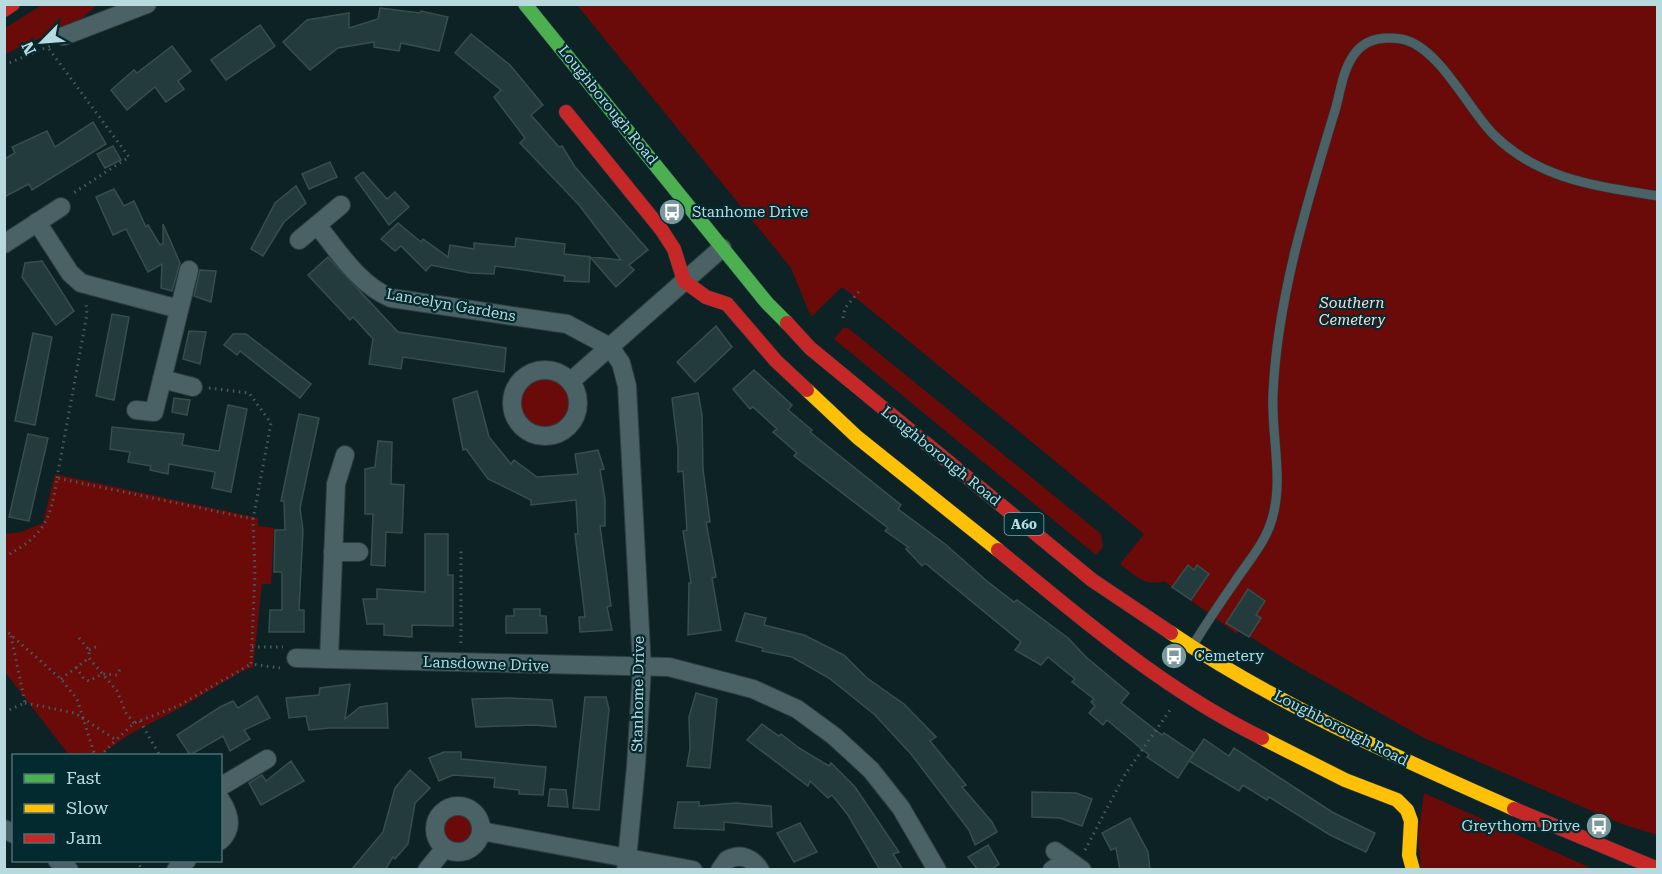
<svg xmlns="http://www.w3.org/2000/svg" width="1662" height="874" viewBox="0 0 1662 874" font-family="'Roboto Serif',serif">
	<style>
		.green { fill: #6a0b09 }
		.building { fill: #233b3c; stroke: #374e4e; stroke-width: 1.5 }
		.lines { fill: none; stroke-linecap: round; stroke-linejoin: round }
		.lane-casing { stroke: #2c3d40; stroke-width: 10 }
		.street-casing { stroke: #2c3d40; stroke-width: 20 }
		.fast-casing { stroke: #2c3d40; stroke-width: 15 }
		.slow-casing { stroke: #2c3d40; stroke-width: 15 }
		.jam-casing { stroke: #2c3d40; stroke-width: 15 }
		.path { stroke: #485b5e; stroke-width: 3; stroke-dasharray: 1.5 4.5; stroke-linecap: butt }
		.lane { stroke: #4a6165; stroke-width: 9 }
		.street { stroke: #4a6165; stroke-width: 18 }
		.fast { stroke: #4caf50; stroke-width: 14 }
		.slow { stroke: #ffc107; stroke-width: 14 }
		.jam { stroke: #c62828; stroke-width: 14 }
		.labels { text-anchor: middle; stroke-width: 4.5; stroke-linejoin: round; paint-order: stroke }
		.shield { fill: #032a2f; stroke: #82a4aa; stroke-width: 1.5 }
		.shield-label { font-size: 14px; font-weight: bold; fill: #b8d9de }
		.street-label { font-size: 15px; fill: #b8d9de; stroke: #032a2f }
		.poi-label { font-size: 15px; fill: #b8d9de; stroke: #032a2f; text-anchor: start }
		.park-label { font-size: 15px; font-style: italic; fill: #fadad4; stroke: #032a2f }
	</style>
	<rect width="100%" height="100%" fill="#0d2225"/>
	<g class="green">
		<path d="M42 5H97L80 20 5 54V28Z"/>
		<path d="M577 5H1657V835L1622 824 1424 738 1292 663 1239 630 1237 634 1164 581C1144 587 1135 575 1120 564L1144 534 850 293 842 287 812 316 809 312 791 268Z"/>
		<path d="M843 328H848L1101 534 1103 547 1096 555 834 339Z"/>
		<circle cx="545" cy="403" r="26"/>
		<path d="M55 474 258 518V526L274 528 271 584H262L253 668 246 669 180 708 130 734 100 755H69L5 672V534L21 532 43 523Z"/>
		<path d="M1424 793 1593 869 1421 870 1418 836Z"/>
		<circle cx="457" cy="829" r="15"/>
	</g>
	<g class="building">
		<path d="M380 8 420 13 421 11 448 17 439 51 401 43 399 51 374 47V42L338 48 310 70 283 42 307 20 349 13V28L378 19Z"/>
		<path d="M260 25 275 46 226 80 211 60Z"/>
		<path d="M471 34 510 65 543 105 531 115 559 147 562 146 575 167 648 250 629 265 634 270 616 287 590 257 589 282 564 281 565 276 495 266 494 274 470 273 431 265 426 271 401 246 395 251 381 239 398 223 421 242 423 239 448 257 450 245 474 249V243L515 247 516 238 565 244 564 254 621 260 579 205 520 143 525 138 494 97 501 90 455 53Z"/>
		<path d="M172 46 191 71 178 81 184 89 166 102 155 87 127 110 111 90 134 70 137 73Z"/>
		<path d="M93 122 106 144 32 190 29 184 4 197V159L15 153 12 147 47 131 55 147Z"/>
		<path d="M113 146 121 160 105 168 97 154Z"/>
		<path d="M330 162 337 177 309 189 302 174Z"/>
		<path d="M363 172 387 199 395 192 409 207 389 225 355 178Z"/>
		<path d="M296 186 306 203 284 222 263 256 251 249 275 203Z"/>
		<path d="M114 189 124 206 134 201 146 227 148 225 160 245 163 243V224L180 263 172 291 161 288 162 264 148 272 126 229 113 235 96 197Z"/>
		<path d="M328 257 398 332 506 348 504 372 403 357 401 369 369 364 373 339 353 317 350 320 308 275Z"/>
		<path d="M42 261 74 311 56 325 22 277 25 263Z"/>
		<path d="M200 270 216 271 211 302 194 296Z"/>
		<path d="M112 314 129 317 114 400 96 396Z"/>
		<path d="M716 326 732 347 695 382 677 362Z"/>
		<path d="M189 331 206 332 200 364 183 359Z"/>
		<path d="M33 333 52 337 35 425 15 421Z"/>
		<path d="M233 334H246L311 384 300 398 240 351 237 355 224 345Z"/>
		<path d="M754 370 792 405 788 410 812 430 810 432 901 505 898 509 945 544 988 582 1014 602 1017 600 1068 638 1086 657 1129 693 1121 703 1162 735 1164 733 1194 753 1178 778 1147 757 1149 755 1107 720 1103 725 1089 713 1095 706 1091 702 1094 699 1072 682 1075 679 1048 657 1041 665 1015 650 1021 642 925 563 922 566 906 549 908 547 885 531 888 528 794 456 797 453 773 432 777 429 753 407 750 409 733 389Z"/>
		<path d="M477 391 489 437 511 464 514 460 537 477 578 474 575 454 598 450 604 469 600 470 605 499V526H600L611 606 607 607 612 630 580 632 579 617H585L575 534H578L576 500 531 505V500L488 479 466 449 463 450 453 399Z"/>
		<path d="M698 393 702 415 703 469 710 522H706L716 577 712 578 721 630 688 635 689 583H691L683 531 687 530 683 471 678 472V448L672 398Z"/>
		<path d="M174 398 190 400 187 415 172 412Z"/>
		<path d="M228 405 247 409 231 492 212 488 215 472 169 464 168 474 150 470 151 466 128 462 130 452 110 449 112 427 184 434 182 445 219 451Z"/>
		<path d="M299 414 319 418 300 508 303 530 299 610H304V632H269L270 610H282V572H274L275 530H285L284 501H281Z"/>
		<path d="M28 434 48 438 29 521 9 517Z"/>
		<path d="M378 441 392 442 391 484 404 485 402 533 386 532 385 566 371 565 373 514H365V469L375 467Z"/>
		<path d="M425 534H448V575H453V626L412 625V637L384 635V624H367L363 599H377V589L425 592Z"/>
		<path d="M1188 565 1194 570 1197 565 1209 574 1191 600 1172 587Z"/>
		<path d="M1248 589 1265 601 1256 615 1261 618 1249 637 1226 623Z"/>
		<path d="M514 609H540V616H546L547 633H506V616H514Z"/>
		<path d="M745 613 766 618 764 625 804 635 844 655 867 678 904 704 936 737 930 741 966 785 962 787 992 822 997 832 975 845 969 830 911 754 875 715 829 678 792 657 762 651 763 648 736 641Z"/>
		<path d="M350 684 345 719 360 707 387 703 388 728H330L309 730 306 716 289 718 286 698 319 695 320 688Z"/>
		<path d="M696 693 717 699 710 768 687 766 690 749 689 717Z"/>
		<path d="M257 696 270 718 244 730 250 739 230 751 223 736 190 755 177 735 220 707 233 701 238 708Z"/>
		<path d="M585 697H606L609 709 599 810 573 808Z"/>
		<path d="M509 698 552 700 556 727 534 725 476 727 472 699Z"/>
		<path d="M762 724 779 736 781 734 799 748 829 766 831 763 855 787 899 852 893 854 903 870H880L848 815 832 795 828 798 810 781 808 786 747 740Z"/>
		<path d="M1204 739 1229 756 1234 748 1332 812 1375 833 1366 852 1330 835 1269 797 1267 800 1243 785 1239 791 1189 761Z"/>
		<path d="M444 752H461V759L546 767 543 795 519 794V790L494 787 495 778 453 775 439 781 429 758Z"/>
		<path d="M291 761 304 781 261 805 249 783 262 775 266 781Z"/>
		<path d="M410 770 430 788 415 803 408 844 395 859 393 857 385 870H351L383 832 395 788Z"/>
		<path d="M550 789 566 790 568 807 548 806Z"/>
		<path d="M1032 792 1076 793 1092 799 1082 826 1060 818 1032 817Z"/>
		<path d="M678 802H699V806L736 803 771 806 772 827 724 822V830L674 828Z"/>
		<path d="M1130 818 1148 852 1150 870H1120L1116 848 1111 850 1102 833Z"/>
		<path d="M800 823 817 852 794 862 777 833Z"/>
		<path d="M988 845 999 864 991 870H978L968 857Z"/>
	</g>
	<g class="lines">
		<g class="lane-casing">
			<path id="lane" d="M1193 645C1206 624 1220 603 1234 583 1247 563 1266 542 1272 519 1284 479 1271 435 1273 394 1277 301 1306 206 1333 117 1340 97 1341 74 1353 56 1364 39 1382 36 1401 39 1438 45 1468 109 1493 134 1539 180 1597 186 1658 196"/>
		</g>
		<g class="street-casing">
			<g id="street">
				<path d="M64 36 147 4"/>
				<path d="M37 222 70 273 81 283 179 309"/>
				<path d="M317 225C339 252 358 284 391 298L567 324 610 347 621 363 627 386 642 668 636 766 626 870"/>
				<path d="M299 240 341 205"/>
				<path d="M4 244 61 207"/>
				<circle cx="545" cy="403" r="33"/>
				<path d="M162 379 193 387"/>
				<path d="M571 381 722 248"/>
				<path d="M136 410 154 412 189 270"/>
				<path d="M345 455 336 484 329 659 669 667 753 689 797 709 834 736 871 770 901 808 937 870"/>
				<path d="M333 552H359"/>
				<path d="M296 658 329 659"/>
				<path d="M220 787 267 759"/>
				<path d="M220 799C230 814 234 828 220 841"/>
				<circle cx="458" cy="829" r="23"/>
				<path d="M4 829 14 834"/>
				<path d="M481 831 693 870"/>
				<path d="M1055 851 1082 870"/>
				<path d="M57 860 69 870"/>
				<path d="M176 870 187 860"/>
				<path d="M427 870 445 848"/>
				<path d="M720 870 727 860C740 853 752 857 760 870"/>
				<path d="M1052 870 1068 860"/>
			</g>
		</g>
		<g class="fast-casing">
			<path id="fast" d="M525 4 767 303 787 323"/>
		</g>
		<g class="slow-casing">
			<g id="slow">
				<path d="M807 390 857 437 998 550"/>
				<path d="M1171 633C1277 705 1397 757 1514 809"/>
				<path d="M1262 738 1345 780 1397 800 1407 810 1411 821 1409 855 1413 870"/>
			</g>
		</g>
		<g class="jam-casing">
			<g id="jam">
				<path d="M4 10 13 4"/>
				<path d="M566 112 661 229 674 249 684 281 706 297 727 304 776 361 807 390"/>
				<path d="M787 323 810 348 1092 580 1171 633"/>
				<path d="M998 550C1082 619 1164 690 1262 738"/>
				<path d="M1514 809 1658 869"/>
			</g>
		</g>
		<g class="path">
			<path d="M49 49 129 157 72 194"/>
			<path d="M4 65 50 46"/>
			<path d="M843 318 845 308 861 289"/>
			<path d="M209 388 249 393 271 423 253 519"/>
			<path d="M57 478 87 314 86 302"/>
			<path d="M4 557C44 536 51 520 57 478L253 519 255 574 251 664 280 668"/>
			<path d="M4 629 61 679 77 699 95 756"/>
			<path d="M79 638 89 650V658L117 691 126 713 134 723"/>
			<path d="M461 643V550"/>
			<path d="M252 647H283"/>
			<path d="M89 650 100 645"/>
			<path d="M76 667 84 679 89 681 102 674 117 675 120 669"/>
			<path d="M61 679 89 658"/>
			<path d="M25 703 75 713 116 740 134 723 178 706 251 664"/>
			<path d="M4 712 25 703 11 636"/>
			<path d="M140 721 160 756"/>
			<path d="M100 756 116 740"/>
			<path d="M1085 850 1124 776 1170 710"/>
			<path d="M137 860 142 870"/>
		</g>
		<use href="#lane" class="lane"/>
		<use href="#street" class="street"/>
		<use href="#fast" class="fast"/>
		<use href="#slow" class="slow"/>
		<use href="#jam" class="jam"/>
	</g>
	<defs>
		<g id="bus-disc" transform="scale(1.35)"><circle r="9.5" fill="#7c999d" stroke="#032a2f"/><path d="M-5-6H5V4H4V6H2V4H-2V6H-4V4H-5ZM-3.5-4V0h7V-4ZM-3.5 1.2v1.5H-2V1.2ZM2 1.2v1.5H3.5V1.2Z" fill="#fff"/></g>
	</defs>
	<g fill-rule="evenodd">
		<use href="#bus-disc" x="672" y="212"/>
		<use href="#bus-disc" x="1174" y="656"/>
		<use href="#bus-disc" x="1599" y="826"/>
	</g>
	<g class="labels">
		<rect class="shield" x="1004.5" y="513" width="39" height="22" rx="4.5"/>
		<g class="shield-label">
			<text x="1024" y="529">A60</text>
		</g>
		<g class="street-label">
			<text transform="translate(608 105) rotate(51)" y="5">Loughborough Road</text>
			<text transform="translate(451 305) rotate(10)" y="5">Lancelyn Gardens</text>
			<text transform="translate(941 456) rotate(39)" y="5">Loughborough Road</text>
			<text transform="translate(486 664) rotate(2)" y="5">Lansdowne Drive</text>
			<text transform="translate(638 694) rotate(-89)" y="5">Stanhome Drive</text>
			<text transform="translate(1341 728) rotate(27)" y="5">Loughborough Road</text>
		</g>
		<g class="poi-label">
			<text x="692" y="217">Stanhome Drive</text>
			<text x="1194" y="661">Cemetery</text>
			<text x="1580" y="831" text-anchor="end">Greythorn Drive</text>
		</g>
		<g class="park-label">
			<text x="1352" y="308">Southern<tspan x="1352" dy="17">Cemetery</tspan></text>
		</g>
	</g>
	<rect width="1662" height="874" fill="none" stroke="#b8d9de" stroke-width="12"/>
	<rect x="12" y="754" width="210" height="108" fill="#032a2f" stroke="#4b7075" stroke-width="1.5"/>
	<rect x="24" y="774" width="30" height="9" fill="#4caf50" stroke="#4b7075" stroke-width="1.5"/>
	<text x="66" y="784" font-size="18" fill="#b8d9de">Fast</text>
	<rect x="24" y="804" width="30" height="9" fill="#ffc107" stroke="#4b7075" stroke-width="1.5"/>
	<text x="66" y="814" font-size="18" fill="#b8d9de">Slow</text>
	<rect x="24" y="834" width="30" height="9" fill="#c62828" stroke="#4b7075" stroke-width="1.5"/>
	<text x="66" y="844" font-size="18" fill="#b8d9de">Jam</text>
	<g transform="translate(42 42) rotate(245)" stroke="#032a2f" stroke-width="4.5" paint-order="stroke">
	<path d="M0-4.5L10 22L0 15L-10 22Z" fill="#b8d9de"/>
	<text y="-9" font-size="16" font-weight="bold" text-anchor="middle" fill="#b8d9de">N</text>
	</g>
</svg>
